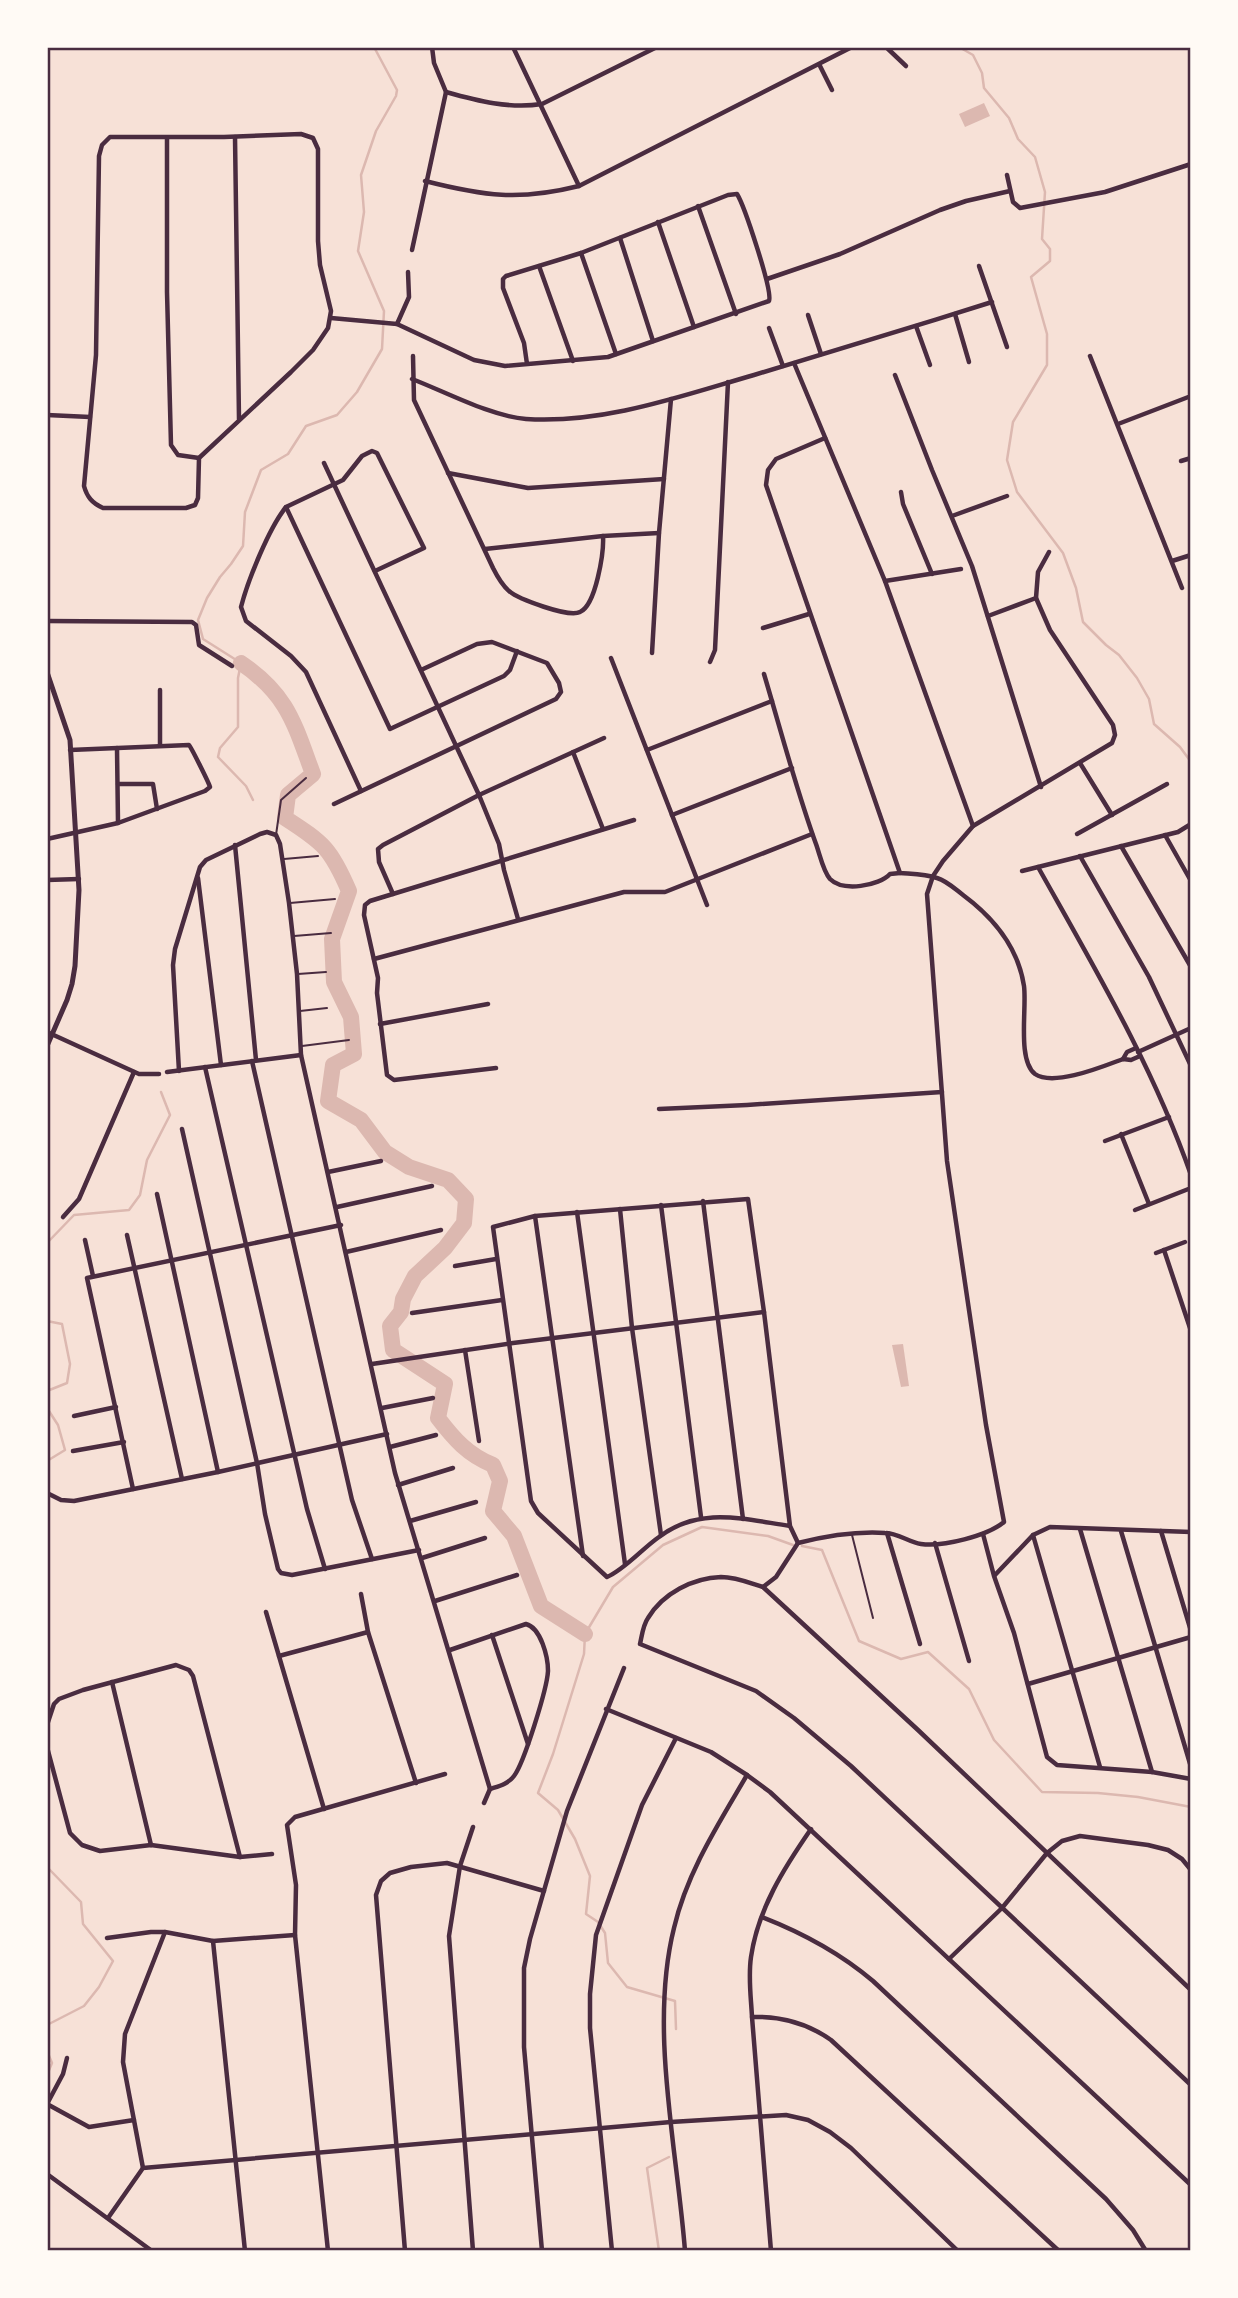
<svg xmlns="http://www.w3.org/2000/svg" width="1238" height="2298" viewBox="0 0 1238 2298" font-family="Raleway,sans-serif">
	<style>
		.water { fill: #dcb8b0 }
		.lines { fill: none; stroke-linecap: round; stroke-linejoin: round }
		.stream { stroke: #dcb8b0; stroke-width: 2.5 }
		.river { stroke: #dcb8b0; stroke-width: 16 }
		.service { stroke: #4a2c40; stroke-width: 2 }
		.minor { stroke: #4a2c40; stroke-width: 4.5 }
		.secondary { stroke: #4a2c40; stroke-width: 5 }
		.neatline { fill: none; stroke: #4a2c40; stroke-width: 2.5 }
	</style>
	<rect width="100%" height="100%" fill="#f7e1d7"/>
	<g class="water">
		<path d="M984 103 990 116 965 127 959 114Z"/>
		<path d="M903 1344 909 1386 901 1387 892 1345Z"/>
	</g>
	<g class="lines">
		<g class="stream">
			<path d="M959 47 973 55 982 73 984 88 1009 118 1018 139 1035 157 1045 192 1042 239 1050 249V261L1031 277 1047 334V365L1013 422 1007 460 1017 492 1063 553 1076 588 1083 622 1106 645 1119 655 1137 678 1149 699 1154 724 1180 747 1191 762"/>
			<path d="M253 800 246 786 218 757 220 748 238 727V678L241 663 203 639 198 620 207 598 220 577 231 564 243 546 245 512 261 470 288 454 306 426 337 415 357 392 382 349 384 311 358 251 364 212 361 175 376 131 396 96 397 90 374 47"/>
			<path d="M47 1243 74 1215 129 1210 140 1195 147 1160 170 1115 161 1092"/>
			<path d="M47 1321 62 1324 70 1364 67 1383 47 1391"/>
			<path d="M47 1408 58 1425 65 1450 47 1461"/>
			<path d="M802 1546 822 1550 859 1641 901 1659 928 1652 969 1689 994 1740 1042 1792 1098 1793 1138 1797 1191 1807"/>
			<path d="M47 1863 49 1869 81 1902 83 1924 113 1961 99 1987 84 2006 47 2025"/>
			<path d="M676 2029 675 2001 627 1987 608 1963 605 1933 598 1922 586 1914 590 1876 575 1839 558 1810 538 1793 553 1754 584 1654 585 1634 613 1587 663 1545 702 1527 768 1536 793 1545"/>
			<path d="M47 2051 52 2063 47 2075"/>
			<path d="M659 2251 647 2168 669 2157"/>
		</g>
		<path class="river" d="M241 663C288 695 294 723 313 774L288 795 285 818C324 843 331 849 349 891L332 939 334 982 351 1017 354 1054 333 1065 328 1101 361 1120 385 1152 409 1167 448 1180 466 1199 464 1223 445 1248 415 1276 403 1299 401 1312 390 1326 393 1350 445 1384 438 1418C454 1439 468 1455 493 1465L500 1481 493 1511 514 1536 541 1606 585 1634"/>
		<g class="service">
			<path d="M276 835 281 800 306 778"/>
			<path d="M284 859 318 856"/>
			<path d="M290 903 335 899"/>
			<path d="M294 936 331 933"/>
			<path d="M298 974 326 972"/>
			<path d="M300 1011 327 1008"/>
			<path d="M302 1046 349 1040"/>
			<path d="M852 1535 873 1618"/>
		</g>
		<g class="minor">
			<path d="M513 47 579 186"/>
			<path d="M886 47 906 66"/>
			<path d="M820 66 832 90"/>
			<path d="M446 92C478 101 509 109 542 104L657 47"/>
			<path d="M301 134 313 138 318 149V241L320 265 331 311 328 328 313 350 291 372 199 458 198 498 195 505 186 508H103C92 503 87 497 84 486L96 355 99 156 102 145 110 137H224Z"/>
			<path d="M235 137 239 419"/>
			<path d="M167 138V292L171 445 178 455 199 458"/>
			<path d="M1007 175 1013 202 1020 208 1105 192 1191 164"/>
			<path d="M425 181C484 196 519 201 579 186L852 47"/>
			<path d="M698 206 736 314"/>
			<path d="M658 222 694 327"/>
			<path d="M620 238 653 341"/>
			<path d="M412 250 446 92 434 63 432 47"/>
			<path d="M581 253 616 354"/>
			<path d="M539 266 573 361"/>
			<path d="M979 266 1007 347"/>
			<path d="M767 279 840 254 940 210 966 201 1010 191"/>
			<path d="M955 314 969 362"/>
			<path d="M808 315 821 354"/>
			<path d="M331 318 397 324 474 360 505 366 608 357 769 301C773 291 744 205 737 194L728 195 581 253 506 276 503 279V288L524 343 527 364"/>
			<path d="M397 324 409 297 408 272"/>
			<path d="M916 326 930 365"/>
			<path d="M769 328 783 366"/>
			<path d="M413 356 414 400 493 568C497 576 502 585 509 591 518 599 569 618 580 612 596 605 604 552 603 536"/>
			<path d="M1090 356 1182 588"/>
			<path d="M794 363 885 581 973 826"/>
			<path d="M895 375 932 470 972 566 1041 787"/>
			<path d="M412 379C446 392 490 416 526 419 604 424 681 396 754 375 834 351 913 327 992 302"/>
			<path d="M47 415 90 417"/>
			<path d="M1118 424 1191 396"/>
			<path d="M825 438 776 459 768 470 766 485 900 873C911 874 925 874 937 878 947 881 955 889 963 895 994 918 1018 947 1024 986 1027 1008 1017 1060 1035 1074 1054 1087 1104 1066 1123 1059L1131 1060 1140 1056"/>
			<path d="M1181 461 1191 458"/>
			<path d="M324 463 479 795 499 844 504 870 518 919"/>
			<path d="M448 473 528 488 664 479"/>
			<path d="M901 492 903 504 932 574"/>
			<path d="M286 507 390 729 504 676 510 670 517 651"/>
			<path d="M952 516 1007 496"/>
			<path d="M485 549 603 536 659 533"/>
			<path d="M1172 561 1191 555"/>
			<path d="M885 581 961 569"/>
			<path d="M988 616 1036 598"/>
			<path d="M47 621 192 622 196 625 199 645 232 666"/>
			<path d="M763 628 809 614"/>
			<path d="M652 653 659 533 671 399"/>
			<path d="M611 658 707 905"/>
			<path d="M710 662 715 650 728 382"/>
			<path d="M764 674C781 731 796 789 816 844 820 855 823 871 830 879 843 892 879 886 890 874L900 873"/>
			<path d="M160 690V745"/>
			<path d="M117 748 118 823"/>
			<path d="M647 750 772 701"/>
			<path d="M573 752 603 829"/>
			<path d="M1080 763 1112 815"/>
			<path d="M118 784H153L157 809"/>
			<path d="M361 791 306 672 291 656 246 621 241 607C248 580 269 528 286 507L343 480 362 456 372 451 377 453 424 548 375 571"/>
			<path d="M334 804 556 699 561 692 559 683 547 663 492 642 477 644 421 670"/>
			<path d="M672 815 792 768"/>
			<path d="M1077 834 1167 784"/>
			<path d="M1165 835 1191 881"/>
			<path d="M47 839 118 823 205 791 210 787C209 783 191 747 189 745L70 750"/>
			<path d="M235 845 256 1060"/>
			<path d="M1121 846 1191 967"/>
			<path d="M1080 856 1149 977 1191 1066"/>
			<path d="M1038 867C1094 967 1153 1066 1191 1175"/>
			<path d="M1022 871 1178 832 1191 824"/>
			<path d="M198 878 221 1065"/>
			<path d="M47 880 79 879"/>
			<path d="M393 894 379 862 378 849 383 845 479 795 604 738"/>
			<path d="M374 959 624 892H665L812 834"/>
			<path d="M380 1024 488 1004"/>
			<path d="M47 1032 139 1074H159"/>
			<path d="M1138 1052 1191 1028"/>
			<path d="M1123 1059 1127 1052 1136 1048"/>
			<path d="M252 1061 352 1500 372 1559"/>
			<path d="M205 1067 307 1509 325 1569"/>
			<path d="M496 1068 394 1080 387 1075 377 993 378 978 364 915 365 905 370 901 634 820"/>
			<path d="M179 1071 173 965 175 949 200 867 206 860 260 834 267 832 276 835 280 844 289 903 297 974 301 1055 395 1473 490 1789 484 1803"/>
			<path d="M167 1072 301 1055"/>
			<path d="M659 1109 747 1105 942 1092"/>
			<path d="M182 1129 257 1463 265 1514 278 1569 281 1573 292 1575 419 1550"/>
			<path d="M1121 1134 1149 1204"/>
			<path d="M1105 1141 1169 1117"/>
			<path d="M328 1172 381 1161"/>
			<path d="M157 1194 218 1472"/>
			<path d="M703 1201 743 1519"/>
			<path d="M661 1205 701 1517"/>
			<path d="M337 1207 432 1186"/>
			<path d="M620 1209 632 1328 661 1535"/>
			<path d="M1135 1210 1191 1188"/>
			<path d="M577 1212 625 1564"/>
			<path d="M535 1216 583 1556"/>
			<path d="M63 1217 79 1199 134 1072"/>
			<path d="M127 1235 182 1479"/>
			<path d="M85 1240 93 1276"/>
			<path d="M1164 1250 1191 1331"/>
			<path d="M346 1252 441 1230"/>
			<path d="M1156 1253 1185 1242"/>
			<path d="M455 1266 496 1259"/>
			<path d="M412 1313 502 1300"/>
			<path d="M465 1350 479 1441"/>
			<path d="M372 1364 513 1343 764 1312"/>
			<path d="M382 1408 433 1398"/>
			<path d="M74 1416 116 1407"/>
			<path d="M390 1447 436 1435"/>
			<path d="M73 1451 124 1442"/>
			<path d="M398 1485 453 1468"/>
			<path d="M133 1489 87 1278 341 1225"/>
			<path d="M47 1493 61 1500 74 1501 218 1472 387 1434"/>
			<path d="M410 1521 476 1502"/>
			<path d="M790 1526C742 1519 700 1506 659 1537 643 1548 624 1570 607 1577L538 1513 531 1501 493 1227 535 1216 748 1199 764 1312 790 1526 798 1543"/>
			<path d="M1080 1529 1152 1772"/>
			<path d="M1121 1531 1191 1767"/>
			<path d="M1161 1531 1191 1631"/>
			<path d="M887 1533 920 1644"/>
			<path d="M983 1534 994 1576 1014 1633 1047 1757 1057 1765 1152 1772 1191 1779"/>
			<path d="M1033 1535 1100 1767"/>
			<path d="M935 1543 969 1661"/>
			<path d="M422 1558 485 1538"/>
			<path d="M995 1575 1033 1535 1050 1527 1191 1532"/>
			<path d="M763 1587 776 1577 798 1543C826 1536 856 1531 885 1533 898 1533 908 1542 921 1544 943 1547 987 1536 1004 1522L986 1425 947 1161 927 894 933 876 943 861 973 826 1112 743 1115 735 1113 725 1050 630 1036 598 1038 572 1049 552"/>
			<path d="M361 1594 368 1632 416 1783"/>
			<path d="M435 1601 517 1575"/>
			<path d="M266 1612 324 1809"/>
			<path d="M492 1635 528 1744"/>
			<path d="M450 1650 526 1624C541 1628 548 1657 548 1671 547 1689 524 1763 514 1776 508 1784 499 1786 490 1789"/>
			<path d="M279 1656 368 1632"/>
			<path d="M112 1682 151 1845"/>
			<path d="M1028 1684 1191 1637"/>
			<path d="M606 1709 711 1752 747 1775 770 1792 1191 2185"/>
			<path d="M47 1725 54 1704 59 1699 83 1690 176 1665 189 1670 193 1676 240 1857"/>
			<path d="M47 1747 70 1833 82 1845 100 1851 151 1845 240 1857 272 1854"/>
			<path d="M473 1827 460 1866 449 1936 473 2251"/>
			<path d="M762 1917C803 1933 839 1952 873 1981L1106 2199 1133 2230 1146 2251"/>
			<path d="M107 1938 151 1932H165L213 1941 295 1935"/>
			<path d="M213 1941 245 2251"/>
			<path d="M949 1959 1002 1908 1047 1853 1062 1841 1080 1836 1148 1845 1168 1850 1182 1859 1191 1870"/>
			<path d="M1191 1990 918 1730 763 1587C750 1583 736 1577 721 1577 693 1578 663 1593 648 1618 643 1625 642 1635 640 1644L756 1691 794 1718 851 1766 1191 2085"/>
			<path d="M752 2017C781 2016 807 2023 831 2040L1059 2251"/>
			<path d="M47 2104 89 2127 134 2120"/>
			<path d="M47 2104 63 2074 67 2058"/>
			<path d="M143 2168 123 2062 125 2034 165 1932"/>
			<path d="M47 2174 152 2251"/>
			<path d="M108 2218 143 2168 671 2122 786 2115 808 2120 830 2132 851 2148 958 2251"/>
			<path d="M328 2251 295 1935 296 1885 287 1825 295 1817 445 1774"/>
			<path d="M405 2251 376 1895 381 1881 390 1873 411 1867 447 1863 544 1891"/>
			<path d="M542 2251 524 2047V1968L530 1939 567 1811 624 1668"/>
			<path d="M612 2251 590 2028V1994L596 1935 642 1805 676 1738"/>
			<path d="M685 2251C677 2148 649 2028 674 1928 687 1872 719 1823 747 1775"/>
			<path d="M771 2251 752 2017C751 1997 748 1977 751 1957 758 1909 784 1868 811 1829"/>
		</g>
		<path class="secondary" d="M47 672 70 740 79 890 75 966 72 984 67 1000 47 1046"/>
	</g>
	<rect width="1238" height="2298" fill="none" stroke="#fffaf5" stroke-width="98"/>
	<rect x="49" y="49" width="1140" height="2200" class="neatline"/>
</svg>
